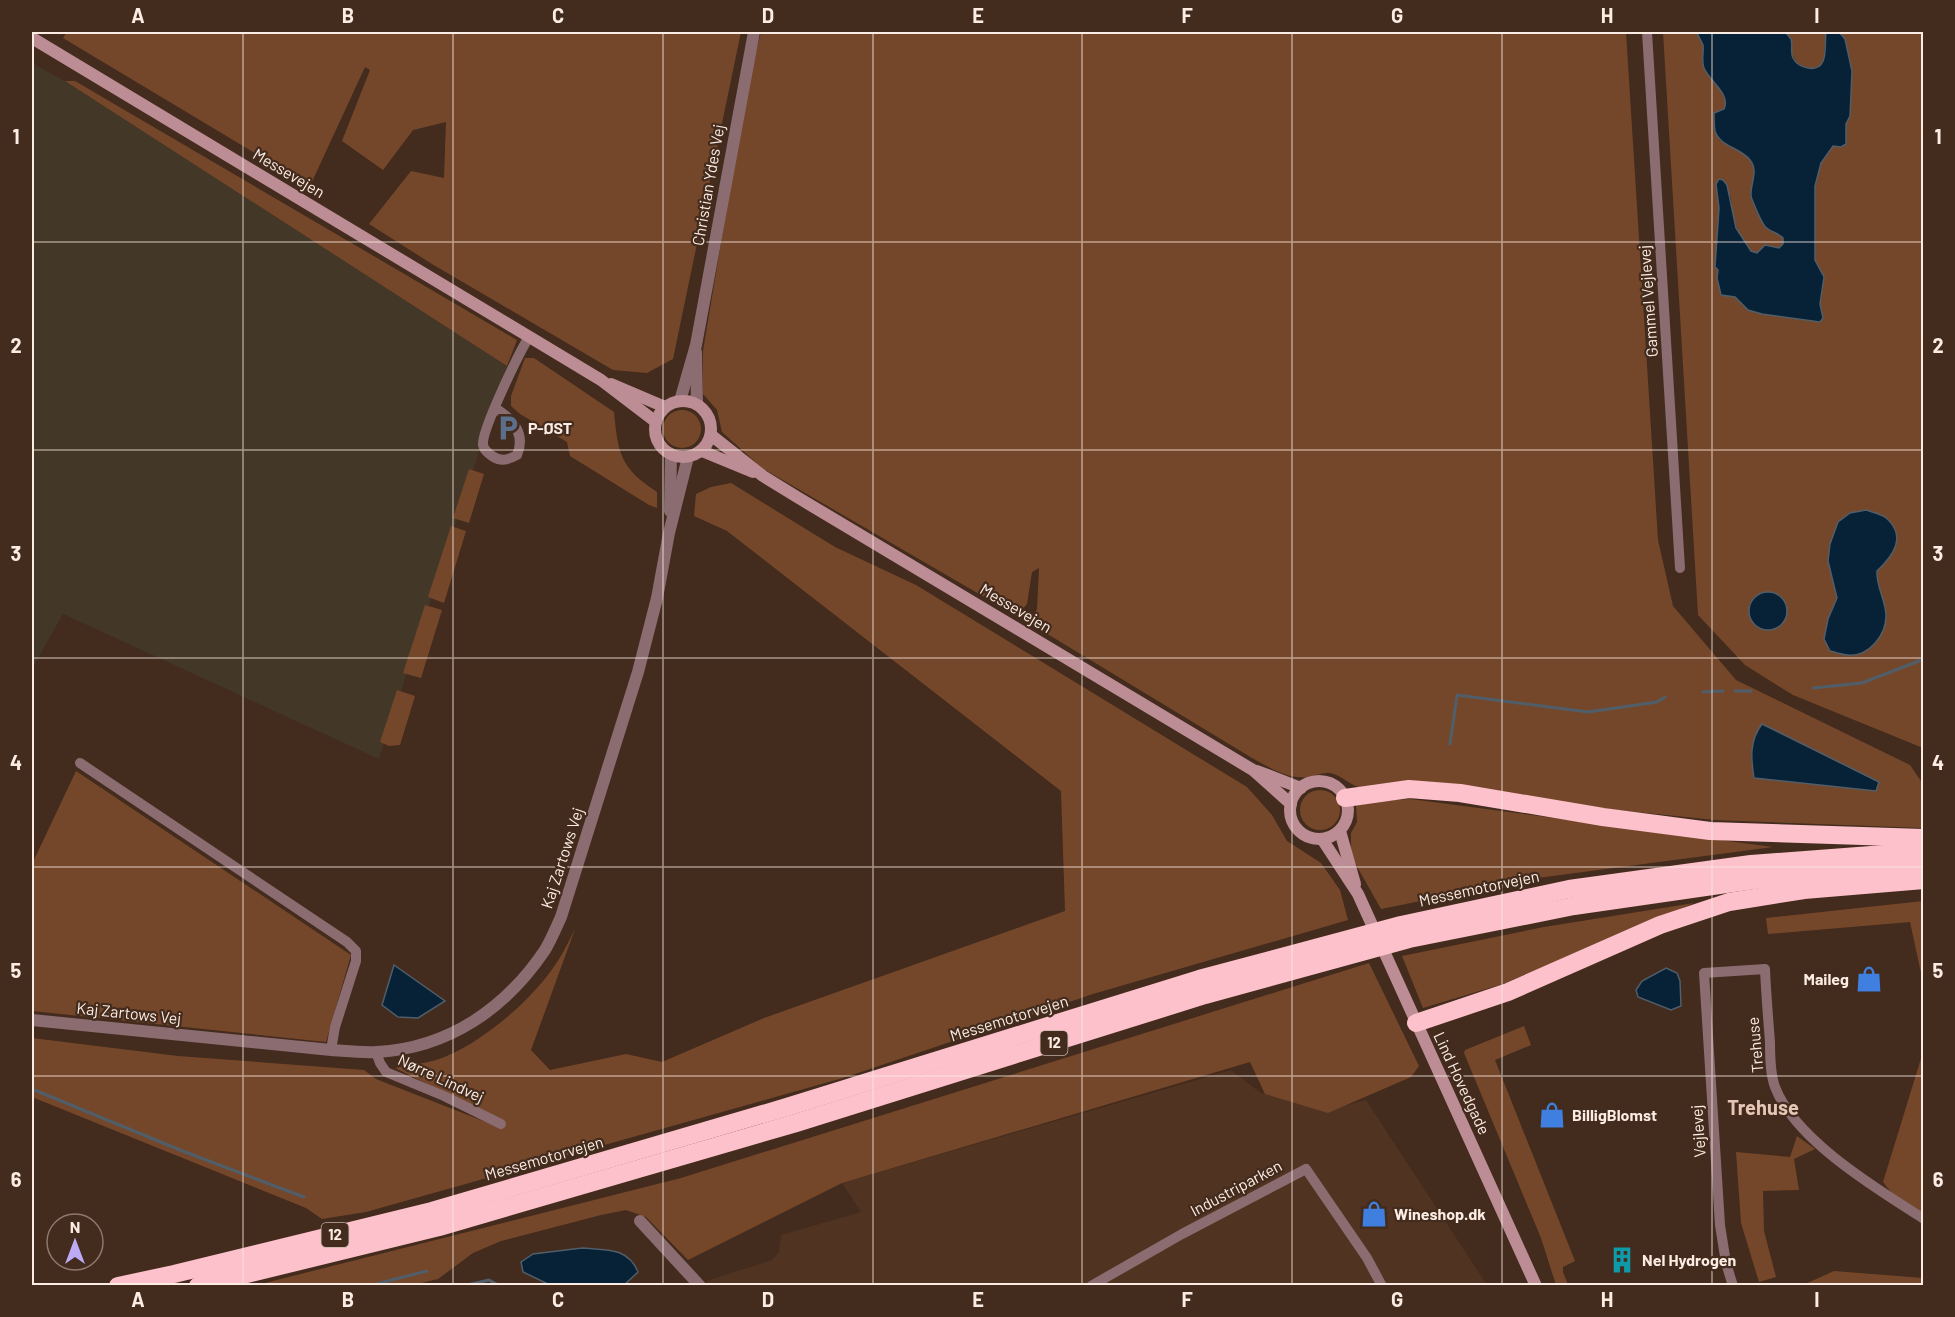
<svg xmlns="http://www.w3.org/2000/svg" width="1955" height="1317" viewBox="0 0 1955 1317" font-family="Barlow,sans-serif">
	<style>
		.commercial { fill: #433728 }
		.built { fill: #503321 }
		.green { fill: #75472a }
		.water { fill: #072136; stroke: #505e6a; stroke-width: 1.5 }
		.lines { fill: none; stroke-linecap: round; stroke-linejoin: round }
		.stream { stroke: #505e6a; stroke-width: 3 }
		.minor { stroke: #8a6c71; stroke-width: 10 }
		.tertiary { stroke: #8a6c71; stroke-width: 12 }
		.secondary { stroke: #bc8d94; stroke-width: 12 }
		.motorway { stroke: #fcc1ca; stroke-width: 18 }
		.grid { fill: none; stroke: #fcece3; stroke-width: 1.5; stroke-opacity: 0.55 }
		.labels { text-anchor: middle; stroke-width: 4.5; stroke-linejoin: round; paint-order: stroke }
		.shield { fill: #432b1d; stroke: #c4b2a8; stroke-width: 1.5 }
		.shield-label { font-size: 15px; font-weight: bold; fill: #fcece3 }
		.street-label { font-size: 16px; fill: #fcece3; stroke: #432b1d }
		.poi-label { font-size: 16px; font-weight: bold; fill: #fcece3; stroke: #432b1d; text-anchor: start }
		.quarter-label { font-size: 20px; font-weight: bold; fill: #e6c7b5; stroke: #432b1d }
		.neatline { fill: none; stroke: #fcece3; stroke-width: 2 }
		.grid-label { font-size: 20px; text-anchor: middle; font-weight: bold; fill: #fcece3 }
	</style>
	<rect width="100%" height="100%" fill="#432b1d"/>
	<path class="commercial" d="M32 63 65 81 507 366 379 759 63 614 32 669Z"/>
	<path class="built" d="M1231 1070 1261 1093 1329 1110 1366 1100 1487 1285 710 1286 706 1281 772 1260 779 1252 781 1235 861 1212 842 1183Z"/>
	<g class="green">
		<path d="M67 32H741L673 359 647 373 613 370 432 264 369 224 411 171 444 178 446 122 413 130 383 170 342 141 370 70 365 67 310 186 63 38Z"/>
		<path d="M761 32H1626L1658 540 1673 606 1736 680 1910 765 1923 784V828L1715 820 1617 810 1460 787 1361 788C1350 785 1341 775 1330 773 1323 772 1314 777 1306 777 1287 779 1269 767 1252 758L1031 624 1037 609 1039 568 1032 572 1027 604 1017 616 762 468 722 432 717 410 703 394V351L746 93Z"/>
		<path d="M1663 32H1697C1698 37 1701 40 1703 45 1704 53 1701 61 1704 68 1710 82 1731 94 1724 109L1715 112 1719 140C1729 145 1745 151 1751 161 1758 172 1751 183 1751 194 1751 203 1759 217 1764 225 1768 231 1778 232 1783 238V244L1779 248H1774L1769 245 1757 253 1751 252C1737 235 1732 218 1731 197L1716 184 1719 208 1717 278 1721 295 1735 297C1751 319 1797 318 1823 318L1820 304 1824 277 1815 260V186L1821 163 1828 151 1833 146 1846 144V124L1850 116 1852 71 1845 39 1839 32H1923V748L1793 695 1745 665 1698 615Z"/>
		<path d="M1785 32H1826C1822 53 1832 76 1798 65L1792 54V40Z"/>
		<path d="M65 81H75L517 340 507 366Z"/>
		<path d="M525 358H534L614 412C618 453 620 468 657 492V508L649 505 570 456 567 442 520 414 511 406V396Z"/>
		<circle cx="682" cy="429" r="19"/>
		<path d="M469 469 484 474 469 523 453 518Z"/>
		<path d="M731 483 835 547 916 585 1247 787 1272 815 1287 841 1321 863 1340 890 1348 920 1093 994 843 1078 366 1212 322 1219 306 1208 32 1097V1038L178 1056 364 1070 376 1079 501 1128 506 1123 395 1068C408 1065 423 1064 436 1060 478 1047 534 999 557 962 564 952 569 940 575 929L531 1050 550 1070 626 1054 662 1062 764 1018 1065 911 1061 791 727 531 694 516 696 494 711 487Z"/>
		<path d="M451 526 466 531 444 603 428 597Z"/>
		<path d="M425 605 442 610 421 678 403 673Z"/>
		<path d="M397 690 415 696 400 745 389 746 380 742Z"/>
		<path d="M76 771 351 955 326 1042 32 1011V864Z"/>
		<circle cx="1320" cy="810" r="20"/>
		<path d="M1410 799 1773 847 1530 879 1381 909 1351 856V833L1357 822 1356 803Z"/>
		<path d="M1923 901V982L1910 922 1768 934 1766 918Z"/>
		<path d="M1694 903 1503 984 1423 1008 1402 956 1544 927Z"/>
		<path d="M1369 963 1419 1066 1411 1077 1328 1113 1265 1094 1250 1062 842 1183 688 1260 646 1217 626 1210 601 1215 501 1241 473 1253 438 1279 413 1285 253 1286 681 1178Z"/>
		<path d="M1524 1026 1531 1045 1495 1060 1575 1261 1563 1267V1272L1568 1285H1556L1541 1238 1464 1053 1465 1050Z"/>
		<path d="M1923 1052V1214L1894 1196 1883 1182Z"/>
		<path d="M1797 1136 1815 1149 1794 1159 1799 1190 1763 1191 1764 1231 1776 1277 1759 1282 1741 1223 1736 1152 1790 1157Z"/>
		<path d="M1834 1271 1923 1278V1285H1803Z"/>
	</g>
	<g class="water">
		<path d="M1697 32H1785C1787 34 1789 36 1791 39 1793 45 1790 52 1793 58 1796 64 1802 67 1808 68 1830 72 1824 44 1826 32H1839L1845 39 1852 71 1850 116 1846 124V144L1841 147 1833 146 1821 163 1815 186V260L1824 277 1820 304 1823 318 1820 322 1762 314 1748 310 1735 297 1721 295 1717 278 1718 270 1715 267 1719 208 1716 184 1719 179 1723 180 1727 185 1736 228 1751 251 1757 253 1765 245 1779 248 1783 244V238C1778 232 1768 232 1764 225 1761 221 1752 201 1751 196 1750 184 1759 171 1750 160 1741 148 1719 146 1715 131 1714 126 1714 119 1714 113L1724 109C1731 94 1710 82 1704 68 1701 61 1704 53 1703 45 1701 40 1698 37 1697 32Z"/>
		<path d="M1866 510C1872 512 1880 514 1885 517 1908 536 1893 556 1877 571 1876 587 1886 600 1886 616 1886 636 1868 657 1848 655 1842 655 1835 652 1830 651L1824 639 1828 619 1837 598 1828 561 1830 544 1838 522 1850 513Z"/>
		<circle cx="1768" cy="611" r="19"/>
		<path d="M1762 724 1879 782 1876 791 1754 778C1751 759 1749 741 1762 724Z"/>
		<path d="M394 965 445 1001 418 1018 398 1017 382 1005Z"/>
		<path d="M1666 968 1677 973 1680 981 1681 1006 1671 1010 1638 997 1636 990 1642 981Z"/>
		<path d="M582 1248C606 1250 628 1247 638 1272L624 1285H550L523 1272 521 1262 533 1254Z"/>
	</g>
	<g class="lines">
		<g class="stream">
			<path d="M1813 688 1862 683 1924 659"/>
			<path d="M1735 691H1751"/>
			<path d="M1703 692 1723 691"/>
			<path d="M1450 744 1457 695 1588 712 1657 702 1665 697"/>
			<path d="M32 1089 180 1150 304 1197"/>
			<path d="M368 1286 427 1271"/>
			<path d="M463 1286 489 1280 500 1286"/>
		</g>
		<g class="minor">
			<path d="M1647 32 1680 568"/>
			<path d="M495 408C513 419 526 434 517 455 508 460 501 462 492 456 488 453 484 450 483 445 481 431 520 351 529 337"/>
			<path d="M80 763 347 942 356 951V961L335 1027 331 1050"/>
			<path d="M376 1052 380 1063 386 1072 444 1096 501 1124"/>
			<path d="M1091 1286 1182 1234 1306 1169 1367 1258 1382 1286"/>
			<path d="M1733 1286 1726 1263 1720 1225 1704 973 1765 969C1766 993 1768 1017 1770 1042 1770 1056 1770 1073 1775 1087 1795 1140 1877 1189 1924 1219"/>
		</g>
		<g class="tertiary">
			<path d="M696 352 697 404"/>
			<path d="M680 401 696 345 754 32"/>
			<path d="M670 511 671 454"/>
			<path d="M32 1020 331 1050C346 1051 362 1053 377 1052 449 1048 506 1008 545 950 551 940 556 928 561 917L638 672 657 598 669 533 688 457"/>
			<path d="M640 1221 700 1286"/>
		</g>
		<g class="secondary">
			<path d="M32 38 601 380 656 422"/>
			<path d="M611 384 665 407"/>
			<circle cx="683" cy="429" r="28"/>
			<path d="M711 435 763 476 797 497 1253 770 1291 804"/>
			<path d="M702 451 753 472"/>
			<path d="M1257 771 1301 788"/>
			<circle cx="1319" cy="810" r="29"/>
			<path d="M1340 831 1355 884"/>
			<path d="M1322 839 1358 894 1536 1286"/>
		</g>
		<g class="motorway">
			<path d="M1345 798 1409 789 1460 793 1603 817 1710 831 1924 838"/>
			<path d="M1416 1023 1508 992 1660 925 1729 902 1804 890 1924 880"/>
			<path d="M118 1286 174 1274 432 1211 787 1107 1199 979 1401 925 1569 889 1751 864 1924 851"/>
			<path d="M198 1286 439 1227 796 1123 1205 995 1409 939 1574 906 1754 880 1924 867"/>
		</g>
	</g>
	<path class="grid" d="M243 32V1286M453 32V1286M663 32V1286M873 32V1286M1082 32V1286M1292 32V1286M1502 32V1286M1712 32V1286M32 242H1924M32 450H1924M32 658H1924M32 867H1924M32 1076H1924"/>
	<defs>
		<g id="parking-bare" transform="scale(2.07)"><path d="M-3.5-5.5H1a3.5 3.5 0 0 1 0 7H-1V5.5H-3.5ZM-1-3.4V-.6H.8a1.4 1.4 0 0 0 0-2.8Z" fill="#5c6f8a" stroke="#432b1d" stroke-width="2.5" paint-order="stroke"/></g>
		<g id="shop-bare" transform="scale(2.07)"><path d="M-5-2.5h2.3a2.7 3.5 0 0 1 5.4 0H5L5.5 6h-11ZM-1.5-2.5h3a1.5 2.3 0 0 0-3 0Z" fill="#3f7fe0" stroke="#432b1d" stroke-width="2.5" paint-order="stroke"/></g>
		<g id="building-bare" transform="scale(2.07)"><path d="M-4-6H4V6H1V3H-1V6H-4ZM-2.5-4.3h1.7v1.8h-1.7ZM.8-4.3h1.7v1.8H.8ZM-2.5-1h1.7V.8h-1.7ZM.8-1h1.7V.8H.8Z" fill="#0f9aa8" stroke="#432b1d" stroke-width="2.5" paint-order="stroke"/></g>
	</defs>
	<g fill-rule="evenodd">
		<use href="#parking-bare" x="508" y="428"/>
		<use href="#shop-bare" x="1869" y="979"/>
		<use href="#shop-bare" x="1552" y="1115"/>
		<use href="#shop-bare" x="1374" y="1214"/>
		<use href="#building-bare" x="1622" y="1260"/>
	</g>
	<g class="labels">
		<g class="shield">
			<rect x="1040.5" y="1031" width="27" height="24" rx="4.5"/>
			<rect x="321.5" y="1223" width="27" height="24" rx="4.5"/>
		</g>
		<g class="shield-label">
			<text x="1054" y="1048">12</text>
			<text x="335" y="1240">12</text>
		</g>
		<g class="street-label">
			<text transform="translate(289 173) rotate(31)" y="6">Messevejen</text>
			<text transform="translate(708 185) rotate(-80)" y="6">Christian Ydes Vej</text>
			<text transform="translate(1648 301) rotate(-94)" y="6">Gammel Vejlevej</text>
			<text transform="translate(1016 608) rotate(31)" y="6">Messevejen</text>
			<text transform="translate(562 858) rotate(-72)" y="6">Kaj Zartows Vej</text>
			<text transform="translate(1479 888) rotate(-12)" y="6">Messemotorvejen</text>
			<text transform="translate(129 1013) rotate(6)" y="6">Kaj Zartows Vej</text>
			<text transform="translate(1009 1018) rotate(-17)" y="6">Messemotorvejen</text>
			<text transform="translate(1755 1045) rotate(-95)" y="6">Trehuse</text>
			<text transform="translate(441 1078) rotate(25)" y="6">Nørre Lindvej</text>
			<text transform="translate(1462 1083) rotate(65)" y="6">Lind Hovedgade</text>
			<text transform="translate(1698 1131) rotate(-94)" y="6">Vejlevej</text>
			<text transform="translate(544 1158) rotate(-16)" y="6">Messemotorvejen</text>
			<text transform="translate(1236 1188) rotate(-28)" y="6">Industriparken</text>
		</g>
		<g class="poi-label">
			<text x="528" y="434">P-ØST</text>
			<text x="1849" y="985" text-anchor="end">Maileg</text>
			<text x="1572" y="1121">BilligBlomst</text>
			<text x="1394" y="1220">Wineshop.dk</text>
			<text x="1642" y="1266">Nel Hydrogen</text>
		</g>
		<g class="quarter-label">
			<text x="1763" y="1115">Trehuse</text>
		</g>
	</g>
	<rect width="1955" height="1317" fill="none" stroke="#432b1d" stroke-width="66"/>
	<g transform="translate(75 1242)"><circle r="28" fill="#432b1d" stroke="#8d786c" stroke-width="1.5"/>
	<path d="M0-4.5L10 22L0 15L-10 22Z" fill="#bcaaf5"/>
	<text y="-9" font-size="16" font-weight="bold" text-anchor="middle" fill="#fcece3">N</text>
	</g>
	<rect x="33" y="33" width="1889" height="1251" class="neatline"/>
	<g class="grid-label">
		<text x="138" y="23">A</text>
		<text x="348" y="23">B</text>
		<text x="558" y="23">C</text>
		<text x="768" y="23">D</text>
		<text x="978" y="23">E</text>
		<text x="1187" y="23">F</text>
		<text x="1397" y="23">G</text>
		<text x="1607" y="23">H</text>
		<text x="1817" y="23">I</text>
		<text x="16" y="144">1</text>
		<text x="1938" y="144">1</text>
		<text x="16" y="353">2</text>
		<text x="1938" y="353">2</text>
		<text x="16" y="561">3</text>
		<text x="1938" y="561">3</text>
		<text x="16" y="770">4</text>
		<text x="1938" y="770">4</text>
		<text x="16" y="978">5</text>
		<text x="1938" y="978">5</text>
		<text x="16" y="1187">6</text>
		<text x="1938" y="1187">6</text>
		<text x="138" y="1307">A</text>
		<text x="348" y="1307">B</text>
		<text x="558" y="1307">C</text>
		<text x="768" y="1307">D</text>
		<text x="978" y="1307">E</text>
		<text x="1187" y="1307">F</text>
		<text x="1397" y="1307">G</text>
		<text x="1607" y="1307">H</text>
		<text x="1817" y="1307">I</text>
	</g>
</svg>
